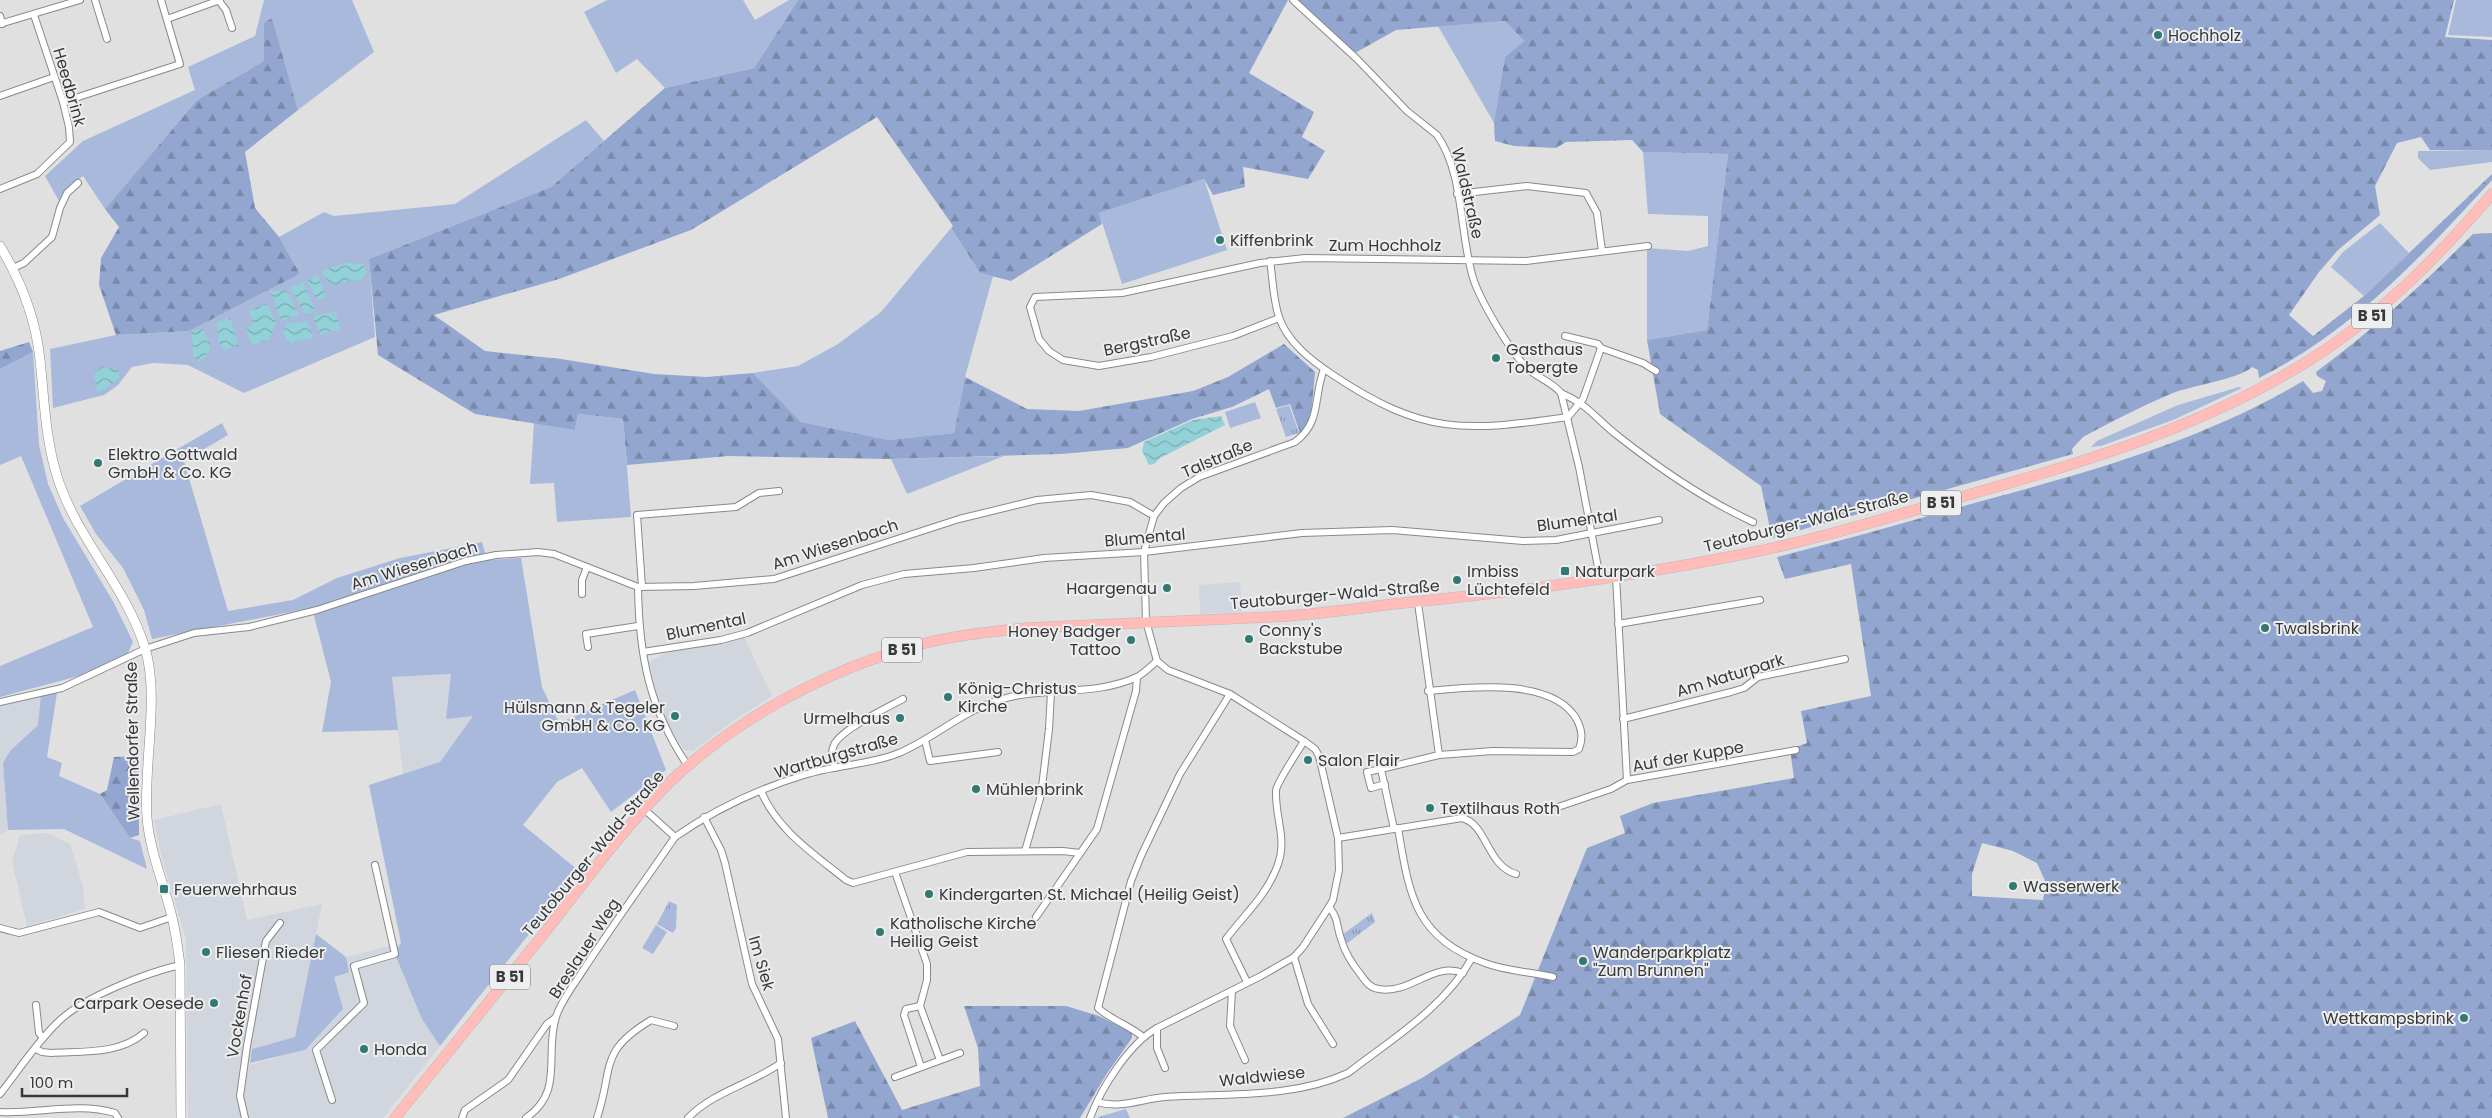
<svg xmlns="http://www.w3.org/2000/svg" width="2492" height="1118" viewBox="0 0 2492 1118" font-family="Poppins,sans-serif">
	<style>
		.built { fill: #d1d5dd }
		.green { fill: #a8b9dc }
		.forest { fill: url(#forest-firs); fill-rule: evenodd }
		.park { fill: url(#park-tufts) }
		.water { fill: url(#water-waves) }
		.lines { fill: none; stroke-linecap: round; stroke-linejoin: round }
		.stream { stroke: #93d1d8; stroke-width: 2 }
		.street-casing { stroke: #88898a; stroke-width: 8 }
		.secondary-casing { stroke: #88898a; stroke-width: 10 }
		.primary-casing { stroke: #bbbbbc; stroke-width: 11 }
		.street { stroke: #fff; stroke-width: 6 }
		.secondary { stroke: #fff; stroke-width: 9 }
		.primary { stroke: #ffbcb9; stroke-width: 10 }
		.poi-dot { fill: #327972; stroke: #edeeef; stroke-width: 2 }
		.labels { text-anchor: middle; stroke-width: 4; stroke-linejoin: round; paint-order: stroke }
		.shield { fill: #edeeef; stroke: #6e6f70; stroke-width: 1 }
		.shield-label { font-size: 15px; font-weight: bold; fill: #383839 }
		.poi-label { font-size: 16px; fill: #383839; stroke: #edeeef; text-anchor: start }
		.street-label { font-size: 16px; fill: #383839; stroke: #edeeef }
	</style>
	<defs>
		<pattern id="forest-firs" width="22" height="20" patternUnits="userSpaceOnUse" patternTransform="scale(1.25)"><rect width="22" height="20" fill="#92a6cf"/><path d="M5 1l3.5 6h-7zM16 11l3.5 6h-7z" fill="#7888a9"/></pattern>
		<pattern id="park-tufts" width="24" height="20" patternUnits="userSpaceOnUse" patternTransform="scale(1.25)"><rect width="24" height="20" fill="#a8b9dc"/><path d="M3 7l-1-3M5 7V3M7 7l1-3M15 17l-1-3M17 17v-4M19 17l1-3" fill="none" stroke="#8a97b3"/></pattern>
		<pattern id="water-waves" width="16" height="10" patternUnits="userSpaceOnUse" patternTransform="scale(1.25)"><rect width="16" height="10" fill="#93d1d8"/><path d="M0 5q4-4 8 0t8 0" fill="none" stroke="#79abb0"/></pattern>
	</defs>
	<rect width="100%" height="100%" fill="#e0e0e1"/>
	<g class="built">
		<path d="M1240 582 1242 612 1200 614 1199 585Z"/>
		<path d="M744 637 772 696 733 721 693 751 684 750 669 726 657 697 649 662 669 651Z"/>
		<path d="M451 674 473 716 440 762 403 774 392 677Z"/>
		<path d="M41 694 38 725 10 751 3 763 8 830 0 835V703Z"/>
		<path d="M221 804 247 920 322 904 295 1037 252 1049 249 1065 305 1050 333 976 349 972 346 957 401 943 422 1019 440 1046 383 1118H188L186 939 162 858 154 820Z"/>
		<path d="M47 833 70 844 83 886 85 909 27 926 12 862 20 835Z"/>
	</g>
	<g class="green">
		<path d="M264 0H352L374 52 298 110 272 19 264 23V61L197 100 105 209 83 176 69 187 59 201 45 176 83 141 195 90 188 67 255 36Z"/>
		<path d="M607 0H743L755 20 789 0H798L754 68 665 88 637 59 616 73 584 12Z"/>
		<path d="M2456 0H2492V37L2448 35Z"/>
		<path d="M1505 21 1524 41 1505 57 1494 123 1438 26Z"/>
		<path d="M586 120 604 141 551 187 369 259 375 337 244 393 188 365 153 363 132 367 118 385 104 395 53 408 50 349 116 335 189 331 300 274 279 237 324 212 334 216 455 204Z"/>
		<path d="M2492 150V162L2430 170 2418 158V151Z"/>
		<path d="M1643 152 1728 154 1707 330 1647 340V248L1688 251 1708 246V216L1648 214Z"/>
		<path d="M1204 179 1227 250 1122 284 1099 213Z"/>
		<path d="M2380 223 2409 253 2364 296 2331 267 2343 252Z"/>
		<path d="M951 228 980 273 993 276 965 377 954 433 889 440 801 422 753 373 798 366 838 344 881 312Z"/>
		<path d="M33 352 39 445 48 484 63 518 114 603 133 642 127 655 79 676 0 697V666L93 627 21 456 0 465V369Z"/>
		<path d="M2239 387 2242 388 2173 420 2101 446 2091 447 2097 441 2178 405Z"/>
		<path d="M1255 402 1261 418 1230 428 1225 412Z"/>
		<path d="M578 414 623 419 631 517 557 522 554 483 530 484 534 423 575 430Z"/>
		<path d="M222 423 228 435 184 461 228 611 293 600 337 578 400 558 482 542 487 560 521 558 542 687 559 723 635 690 666 770 611 812 582 768 557 782 523 825 579 871 440 1046 422 1019 395 954 401 943 369 785 440 762 473 716 446 719 451 674 392 677 398 730 322 732 331 682 312 608 152 639 144 610 123 568 96 534 80 506Z"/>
		<path d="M1004 456 907 494 891 459Z"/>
		<path d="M57 693 47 757 62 763 59 776 100 794 130 838 140 841 147 869 64 829 8 830 3 763 10 751 38 725 41 694Z"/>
		<path d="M656 925 667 932 653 954 642 948Z"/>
		<path d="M316 934 346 957 349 972 334 977 343 1009 305 1050 250 1063 252 1049 295 1037Z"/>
	</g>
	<g class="forest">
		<path d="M798 0H1288L1249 73 1314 112 1302 137 1325 151 1308 179 1243 167 1245 187 1213 195 1204 179 1099 213 1102 224 1011 281 980 273 951 228 953 226 877 117 691 230 559 279 434 315 485 351 561 359 654 374 707 377 753 373 801 422 889 440 954 433 965 377 1027 409 1079 411 1193 391 1228 377 1284 344 1315 372 1311 418 1300 433 1290 404 1276 408 1269 389 1232 407 1192 419 1128 448 1061 454 891 459 728 456 627 465 623 419 578 414 575 430 475 414 378 355 369 259 551 187 665 88 754 68Z"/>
		<path d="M1298 0H2454L2445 37 2492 40V150H2430L2421 137 2397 143 2375 186 2380 215 2338 250 2319 272 2289 315 2313 336 2364 296 2492 174V180C2420 258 2355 329 2259 378L2258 370 2252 367C2239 379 2194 385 2173 393 2142 406 2112 421 2083 437L2072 449 2073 454 1772 538 1761 486 1660 414 1647 340 1707 330 1728 154 1643 152 1632 140 1566 142 1556 148 1514 146 1495 141 1494 122 1505 57 1524 41 1505 21 1396 30 1355 53Z"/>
		<path d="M272 18 298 110 245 152 255 208 279 237 300 274 189 331 116 335 99 285 101 258 119 227 105 209 197 100 264 61V23Z"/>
		<path d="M2492 233V1118H1343L1422 1078 1520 1015 1587 848 1625 833 1620 816 1653 803 1794 778 1790 749 1807 743 1801 711 1871 696 1851 564 1785 579 1777 557C1845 540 1911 521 1978 502 2089 472 2204 440 2303 381L2313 393 2322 391 2326 381 2317 376 2316 372C2373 330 2423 284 2473 234ZM1982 843 2013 851 2037 863 2046 883 2043 900 1972 896V874Z"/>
		<path d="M29 342 33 352 0 369V351Z"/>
		<path d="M138 756 139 835 130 838 100 794 107 790 114 757Z"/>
		<path d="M964 1006H1066L1099 1016 1132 1033V1038L1106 1075 1080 1118H828L811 1038 855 1021 902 1110 980 1086 978 1048Z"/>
	</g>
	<g class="park">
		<path d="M1289 405 1299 433 1286 437 1276 409Z"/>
		<path d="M669 901 677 905 676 928 673 933 657 924Z"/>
		<path d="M1372 913 1375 922 1345 945 1342 935Z"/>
		<path d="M1126 1109 1130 1118H1098V1117Z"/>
	</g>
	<g class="water">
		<path d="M347 263 363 264 367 273 359 281 351 280 331 286 321 271Z"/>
		<path d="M317 275 327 297 317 300 307 281Z"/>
		<path d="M303 282 315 310 309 313H304L290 288Z"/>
		<path d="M286 290 299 315 281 321 270 291Z"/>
		<path d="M266 303 276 323 269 340 252 345 246 329 254 324 249 311Z"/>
		<path d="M336 312 340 330 331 331 321 335 313 319 316 315Z"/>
		<path d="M230 317 239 347 233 346 224 351 219 343 217 323Z"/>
		<path d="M307 321 313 338 288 343 283 331 287 324Z"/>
		<path d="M203 329 211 345 209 352 200 362 194 357 191 331Z"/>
		<path d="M102 366 118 370 120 377 103 391 97 392 94 375Z"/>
		<path d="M1221 416 1225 425 1160 458 1154 464 1149 465 1142 451 1144 442 1193 420Z"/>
	</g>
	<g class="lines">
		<path class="stream" d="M1455 1118V1116L1458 1118"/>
		<g class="street-casing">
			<g id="street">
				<path d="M95 0 107 39"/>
				<path d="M1293 0 1357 59 1407 111 1437 135C1465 175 1459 236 1474 281 1482 303 1511 353 1528 369 1538 378 1552 382 1561 393L1579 467 1600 578"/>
				<path d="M219 1 226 10 232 28"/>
				<path d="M0 16 2 24"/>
				<path d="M167 19 220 0"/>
				<path d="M0 24 80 0"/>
				<path d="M0 96 54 77"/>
				<path d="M63 102 180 64 161 0"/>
				<path d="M0 189 37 174 70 142 69 127 63 102 34 15"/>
				<path d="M1457 194 1527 186 1586 193 1597 213 1602 251"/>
				<path d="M1270 261C1273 279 1273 300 1279 317 1287 342 1312 361 1333 375 1423 435 1464 432 1568 417"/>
				<path d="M13 268 24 263 52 237 60 208 67 193 78 183"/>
				<path d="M1279 318 1233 336 1151 357 1099 366 1063 360 1049 351 1039 339 1030 307 1035 297 1122 293 1260 263 1305 258 1526 261 1648 246"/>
				<path d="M1565 336 1598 344 1601 348"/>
				<path d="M1561 393C1589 405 1596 419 1618 436 1660 469 1705 500 1753 522"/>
				<path d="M1568 417 1583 399 1601 348 1643 363 1656 371"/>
				<path d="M1616 576 1627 780"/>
				<path d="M638 587C639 655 649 709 688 766"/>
				<path d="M642 587 637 515 736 507 759 493 779 491"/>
				<path d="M582 594V580L587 567"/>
				<path d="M1418 603 1439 755"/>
				<path d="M1618 624 1760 600"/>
				<path d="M588 647 586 634 638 626"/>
				<path d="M643 652 721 640 747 633 862 585 904 574 974 568 1044 558 1144 552 1302 533 1392 530 1523 541 1556 540 1659 520"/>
				<path d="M0 702 62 688 145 649 194 633 249 627 317 610 466 561 496 555 538 552 554 554 638 587 694 586 774 579 959 519 1037 500 1091 495 1130 502 1154 516"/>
				<path d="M1623 719 1731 692 1744 688 1758 677 1845 659"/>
				<path d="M925 740 930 761 998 752"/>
				<path d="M835 768C833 760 830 753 834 745 840 730 888 707 903 699"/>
				<path d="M1381 769 1367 772 1371 788 1385 784"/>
				<path d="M761 791C777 830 814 854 846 880L853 883 967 852 1063 851 1080 853"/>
				<path d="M1558 807 1611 789 1627 780 1796 750"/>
				<path d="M704 817 721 850 725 863 752 984 778 1039 786 1118"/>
				<path d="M1398 828C1409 893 1414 938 1485 963 1506 971 1531 972 1553 977"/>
				<path d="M1394 829 1381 769 1439 755 1493 751 1573 752 1579 749C1583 738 1582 730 1577 720 1554 677 1468 687 1428 691"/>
				<path d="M675 837C714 810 758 789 804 775 834 765 870 765 899 753 934 738 963 711 999 700 1043 686 1094 697 1137 677 1144 673 1151 666 1157 661"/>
				<path d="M1338 838 1462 818C1487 824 1487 866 1516 874"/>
				<path d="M1025 851 1041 795 1049 729 1051 692"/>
				<path d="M895 872 927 964V980L920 1006 940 1060"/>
				<path d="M1329 907C1339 919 1336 925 1341 939 1345 953 1352 964 1361 975 1366 982 1370 988 1379 989 1409 995 1434 961 1463 973"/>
				<path d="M1036 917 1097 829 1136 691 1137 677"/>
				<path d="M0 928 19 933 99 912 140 928 172 917"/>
				<path d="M1294 957 1308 1004 1333 1044"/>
				<path d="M1247 982 1226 939C1244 915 1266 896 1277 867 1288 839 1275 819 1276 791 1276 783 1299 750 1304 741"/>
				<path d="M1232 991 1230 1026 1245 1060"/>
				<path d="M36 1005 39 1033 43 1038"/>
				<path d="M920 1006 906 1009 904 1015 921 1067"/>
				<path d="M1157 1028V1048L1165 1068"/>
				<path d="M1143 1037C1129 1025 1111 1020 1098 1008L1131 881 1141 856 1180 774 1230 694"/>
				<path d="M36 1049 42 1052 51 1053C81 1051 119 1055 144 1033"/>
				<path d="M895 1077 960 1053"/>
				<path d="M0 1094C19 1070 36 1043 58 1022 83 997 146 973 180 965"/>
				<path d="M332 1100 316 1050 364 1003 354 966 395 954 375 865"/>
				<path d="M1097 1102C1121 1109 1141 1099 1165 1097 1225 1093 1292 1099 1348 1073 1392 1039 1444 1008 1472 958"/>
				<path d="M0 1112C38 1114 78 1102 115 1113L118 1118"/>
				<path d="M245 1118 240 1096 247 1046 266 941 280 923"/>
				<path d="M462 1118 465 1110 508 1080 547 1024 555 1018"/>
				<path d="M526 1118C565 1091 544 1055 556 1017 561 1001 573 986 582 972 612 926 644 882 675 837L644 809"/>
				<path d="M597 1118C614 1067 598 1052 651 1020L674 1026"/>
				<path d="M688 1118C713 1092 751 1084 781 1063"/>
				<path d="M1090 1118C1101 1088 1129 1044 1157 1028L1261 976 1294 957 1303 947 1329 907 1333 900 1339 870 1338 838 1319 756 1315 749 1304 741 1230 694 1168 670 1157 661 1146 621 1144 552 1154 516 1164 503 1181 488 1199 477 1295 442C1322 422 1313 397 1324 369"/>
			</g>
		</g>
		<g class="secondary-casing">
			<path id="secondary" d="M0 246C21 281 36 319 40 360 44 396 45 433 55 469 72 534 125 583 145 648 160 697 143 765 147 818 150 852 164 884 172 917 176 933 178 949 180 965L181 1118"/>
		</g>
		<g class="primary-casing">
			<path id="primary" d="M395 1118C444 1058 493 997 542 936 583 884 624 827 672 780 739 717 826 671 914 646 950 636 988 632 1025 628 1107 624 1188 621 1270 617 1314 615 1359 608 1403 603 1515 592 1628 577 1739 555 1817 540 1892 516 1968 495 2085 462 2201 427 2305 363 2378 318 2436 259 2492 194"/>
		</g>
		<use href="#street" class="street"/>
		<use href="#secondary" class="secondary"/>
		<use href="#primary" class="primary"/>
	</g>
	<g class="poi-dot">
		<circle cx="2158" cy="35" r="5"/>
		<circle cx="1220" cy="240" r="5"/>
		<circle cx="1496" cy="358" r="5"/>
		<circle cx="98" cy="463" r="5"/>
		<rect x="1560" y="566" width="10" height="10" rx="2.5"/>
		<circle cx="1457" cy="580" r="5"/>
		<circle cx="1167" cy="588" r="5"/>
		<circle cx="2265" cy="628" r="5"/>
		<circle cx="1249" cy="639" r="5"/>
		<circle cx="1131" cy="640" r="5"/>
		<circle cx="948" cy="697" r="5"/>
		<circle cx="675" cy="716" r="5"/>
		<circle cx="900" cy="718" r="5"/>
		<circle cx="1308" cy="760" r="5"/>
		<circle cx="976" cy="789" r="5"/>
		<circle cx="1430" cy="808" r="5"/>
		<circle cx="2013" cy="886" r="5"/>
		<rect x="159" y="884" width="10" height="10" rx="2.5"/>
		<circle cx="929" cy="894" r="5"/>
		<circle cx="880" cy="932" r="5"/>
		<circle cx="206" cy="952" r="5"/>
		<circle cx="1583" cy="961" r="5"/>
		<circle cx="214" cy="1003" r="5"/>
		<circle cx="2464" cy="1018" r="5"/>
		<circle cx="364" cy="1049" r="5"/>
	</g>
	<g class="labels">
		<g class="shield">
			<rect x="2352" y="303.5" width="40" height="25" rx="4"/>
			<rect x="1921" y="490.5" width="40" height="25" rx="4"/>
			<rect x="882" y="637.5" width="40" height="25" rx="4"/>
			<rect x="490" y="964.5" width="40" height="25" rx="4"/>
		</g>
		<g class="shield-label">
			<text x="2372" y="321">B 51</text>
			<text x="1941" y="508">B 51</text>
			<text x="902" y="655">B 51</text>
			<text x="510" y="982">B 51</text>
		</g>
		<g class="poi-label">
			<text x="2168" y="41">Hochholz</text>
			<text x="1230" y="246">Kiffenbrink</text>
			<text x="1506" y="355">Gasthaus<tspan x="1506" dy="18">Tobergte</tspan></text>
			<text x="108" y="460">Elektro Gottwald<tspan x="108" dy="18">GmbH &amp; Co. KG</tspan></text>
			<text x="1467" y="577">Imbiss<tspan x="1467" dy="18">Lüchtefeld</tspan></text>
			<text x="1575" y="577">Naturpark</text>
			<text x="1157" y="594" text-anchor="end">Haargenau</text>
			<text x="2275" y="634">Twalsbrink</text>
			<text x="1259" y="636">Conny's<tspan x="1259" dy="18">Backstube</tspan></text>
			<text x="1121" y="637" text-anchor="end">Honey Badger<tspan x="1121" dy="18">Tattoo</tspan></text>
			<text x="958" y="694">König-Christus<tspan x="958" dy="18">Kirche</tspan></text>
			<text x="665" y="713" text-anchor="end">Hülsmann &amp; Tegeler<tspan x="665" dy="18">GmbH &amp; Co. KG</tspan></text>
			<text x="890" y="724" text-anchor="end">Urmelhaus</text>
			<text x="1318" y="766">Salon Flair</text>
			<text x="986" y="795">Mühlenbrink</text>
			<text x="1440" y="814">Textilhaus Roth</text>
			<text x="2023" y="892">Wasserwerk</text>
			<text x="174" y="895">Feuerwehrhaus</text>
			<text x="939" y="900">Kindergarten St. Michael (Heilig Geist)</text>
			<text x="890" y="929">Katholische Kirche<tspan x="890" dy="18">Heilig Geist</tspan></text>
			<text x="216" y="958">Fliesen Rieder</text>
			<text x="1593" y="958">Wanderparkplatz<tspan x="1593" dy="18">"Zum Brunnen"</tspan></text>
			<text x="204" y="1009" text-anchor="end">Carpark Oesede</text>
			<text x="2454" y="1024" text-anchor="end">Wettkampsbrink</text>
			<text x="374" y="1055">Honda</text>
		</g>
		<g class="street-label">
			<text transform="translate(70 87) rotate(74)" y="6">Heedbrink</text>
			<text transform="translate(1468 193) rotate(77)" y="6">Waldstraße</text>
			<text x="1385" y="251">Zum Hochholz</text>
			<text transform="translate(1147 341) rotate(-12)" y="6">Bergstraße</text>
			<text transform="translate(1217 458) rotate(-23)" y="6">Talstraße</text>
			<text transform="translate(1577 520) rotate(-8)" y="6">Blumental</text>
			<text transform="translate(1806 521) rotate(-14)" y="6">Teutoburger-Wald-Straße</text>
			<text transform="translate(1145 537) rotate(-5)" y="6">Blumental</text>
			<text transform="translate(835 544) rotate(-18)" y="6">Am Wiesenbach</text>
			<text transform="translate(414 565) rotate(-17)" y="6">Am Wiesenbach</text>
			<text transform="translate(1335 594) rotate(-5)" y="6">Teutoburger-Wald-Straße</text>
			<text transform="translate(706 626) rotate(-12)" y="6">Blumental</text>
			<text transform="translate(1730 675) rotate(-17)" y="6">Am Naturpark</text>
			<text transform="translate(132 741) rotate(-91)" y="6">Wellendorfer Straße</text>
			<text transform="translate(836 755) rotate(-16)" y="6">Wartburgstraße</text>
			<text transform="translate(1688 756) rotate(-10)" y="6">Auf der Kuppe</text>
			<text transform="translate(593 853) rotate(-50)" y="6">Teutoburger-Wald-Straße</text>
			<text transform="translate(584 948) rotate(-57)" y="6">Breslauer Weg</text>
			<text transform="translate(762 963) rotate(74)" y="6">Im Siek</text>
			<text transform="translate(239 1016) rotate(-80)" y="6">Vockenhof</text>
			<text transform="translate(1262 1076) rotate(-6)" y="6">Waldwiese</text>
		</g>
	</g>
	<path d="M22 1088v8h105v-8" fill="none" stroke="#383839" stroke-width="2.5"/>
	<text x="30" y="1088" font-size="15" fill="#383839" stroke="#edeeef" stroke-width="4" paint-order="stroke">100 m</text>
</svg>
